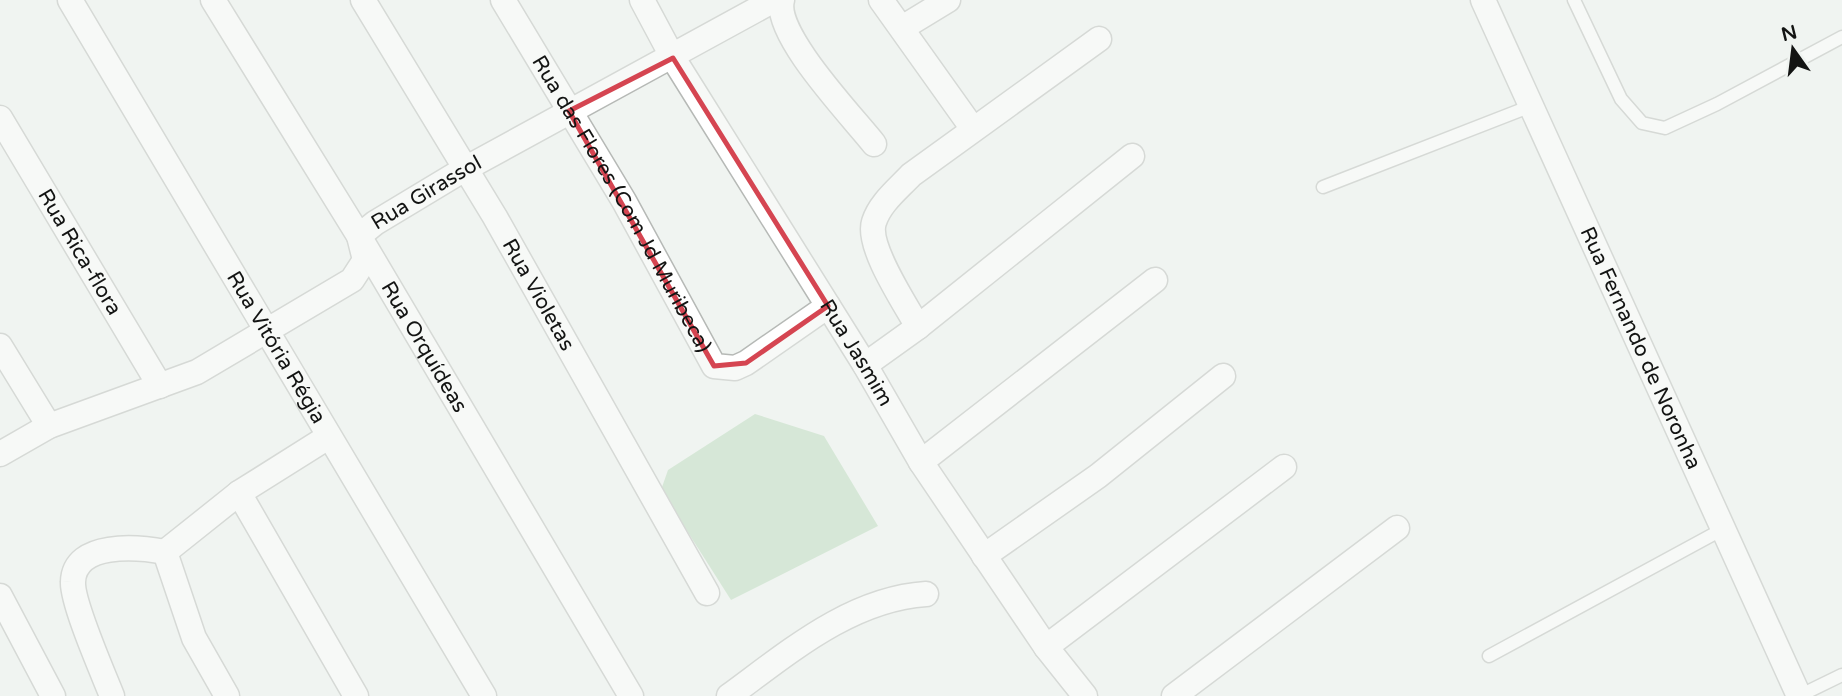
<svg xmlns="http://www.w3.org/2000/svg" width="1842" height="696" viewBox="0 0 1842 696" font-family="'Varela Round',sans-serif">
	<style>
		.green { fill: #b6d8b8 }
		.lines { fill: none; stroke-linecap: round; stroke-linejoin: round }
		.service-casing { stroke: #b6b9b6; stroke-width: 15 }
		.minor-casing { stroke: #b6b9b6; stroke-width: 27 }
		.service { stroke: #fff; stroke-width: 12 }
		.minor { stroke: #fff; stroke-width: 24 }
		.marked { fill: none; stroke: #d54551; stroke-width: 5; stroke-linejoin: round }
		.labels { text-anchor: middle; stroke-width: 6; stroke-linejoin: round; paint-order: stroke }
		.street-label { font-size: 21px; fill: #131413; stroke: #f0f4f1 }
	</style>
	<rect width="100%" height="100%" fill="#f0f4f1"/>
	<path class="green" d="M755 414 824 436 878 526 731 600 661 490 668 470Z"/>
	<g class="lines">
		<g class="service-casing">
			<g id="service">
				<path d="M1574 0 1621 99 1642 123 1665 128 1717 104 1842 37"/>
				<path d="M1323 187 1531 106"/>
				<path d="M1489 656 1723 529"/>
				<path d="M1799 696 1842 675"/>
			</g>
		</g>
		<g class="minor-casing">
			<g id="minor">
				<path id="s1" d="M70 0 484 696"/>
				<path id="s2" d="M213 0 359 236 631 696"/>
				<path id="s3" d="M363 0 495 217 707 593"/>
				<path id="s4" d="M503 0 624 201 714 366 735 368 746 363 828 306"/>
				<path id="s5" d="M642 0 673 58 865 365 921 462 1046 647 1085 696"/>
				<path d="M782 0C773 34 852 116 874 144"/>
				<path d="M881 0 973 129"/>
				<path id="s6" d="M1483 0 1799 696"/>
				<path d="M902 28 948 0"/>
				<path id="s7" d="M0 118 160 386"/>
				<path d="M918 327C906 305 866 246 874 222 880 203 898 189 911 175L1099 39"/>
				<path d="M0 346 49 426"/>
				<path d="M865 365 918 327 1132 156"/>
				<path id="s8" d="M0 454 49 426 197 372 352 280 365 260 359 236 375 223 463 170 774 0"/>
				<path d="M921 462 1155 280"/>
				<path d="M239 493 356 696"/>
				<path d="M165 552 239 493 328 437"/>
				<path d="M165 552 194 638 227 696"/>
				<path d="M984 556 1098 476 1223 376"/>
				<path d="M0 596 53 696"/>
				<path d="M1046 647 1284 467"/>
				<path d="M112 696C103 673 72 603 73 582 74 541 138 547 165 552"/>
				<path d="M729 696C788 653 850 599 926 594"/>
				<path d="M1174 696 1397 528"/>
			</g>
		</g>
		<use href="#service" class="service"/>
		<use href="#minor" class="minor"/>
	</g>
	<path d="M0 0H1842V696H0ZM673 58 828 306 746 363 714 366 569 111Z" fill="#f0f4f1" fill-opacity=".55" fill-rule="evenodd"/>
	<path class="marked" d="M673 58 828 306 746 363 714 366 569 111Z"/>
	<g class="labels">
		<g class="street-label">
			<text dy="7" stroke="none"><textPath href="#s8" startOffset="523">Rua Girassol</textPath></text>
			<text dy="7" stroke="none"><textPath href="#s4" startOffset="236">Rua das Flores (Com Jd Muribeca)</textPath></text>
			<text dy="7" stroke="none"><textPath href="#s7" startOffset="156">Rua Rica-flora</textPath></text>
			<text dy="7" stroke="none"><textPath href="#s3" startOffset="343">Rua Violetas</textPath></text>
			<text dy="7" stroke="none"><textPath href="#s2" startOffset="406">Rua Orquídeas</textPath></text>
			<text dy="7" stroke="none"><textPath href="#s1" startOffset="404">Rua Vitória Régia</textPath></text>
			<text dy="7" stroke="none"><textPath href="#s6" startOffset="382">Rua Fernando de Noronha</textPath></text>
			<text dy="7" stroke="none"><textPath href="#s5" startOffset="413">Rua Jasmim</textPath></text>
		</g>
	</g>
	<g transform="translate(1793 49) rotate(346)" stroke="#f0f4f1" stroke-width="5" paint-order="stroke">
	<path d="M0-5L12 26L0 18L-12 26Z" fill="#131413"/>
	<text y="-10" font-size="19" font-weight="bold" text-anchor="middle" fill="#131413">N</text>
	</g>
</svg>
